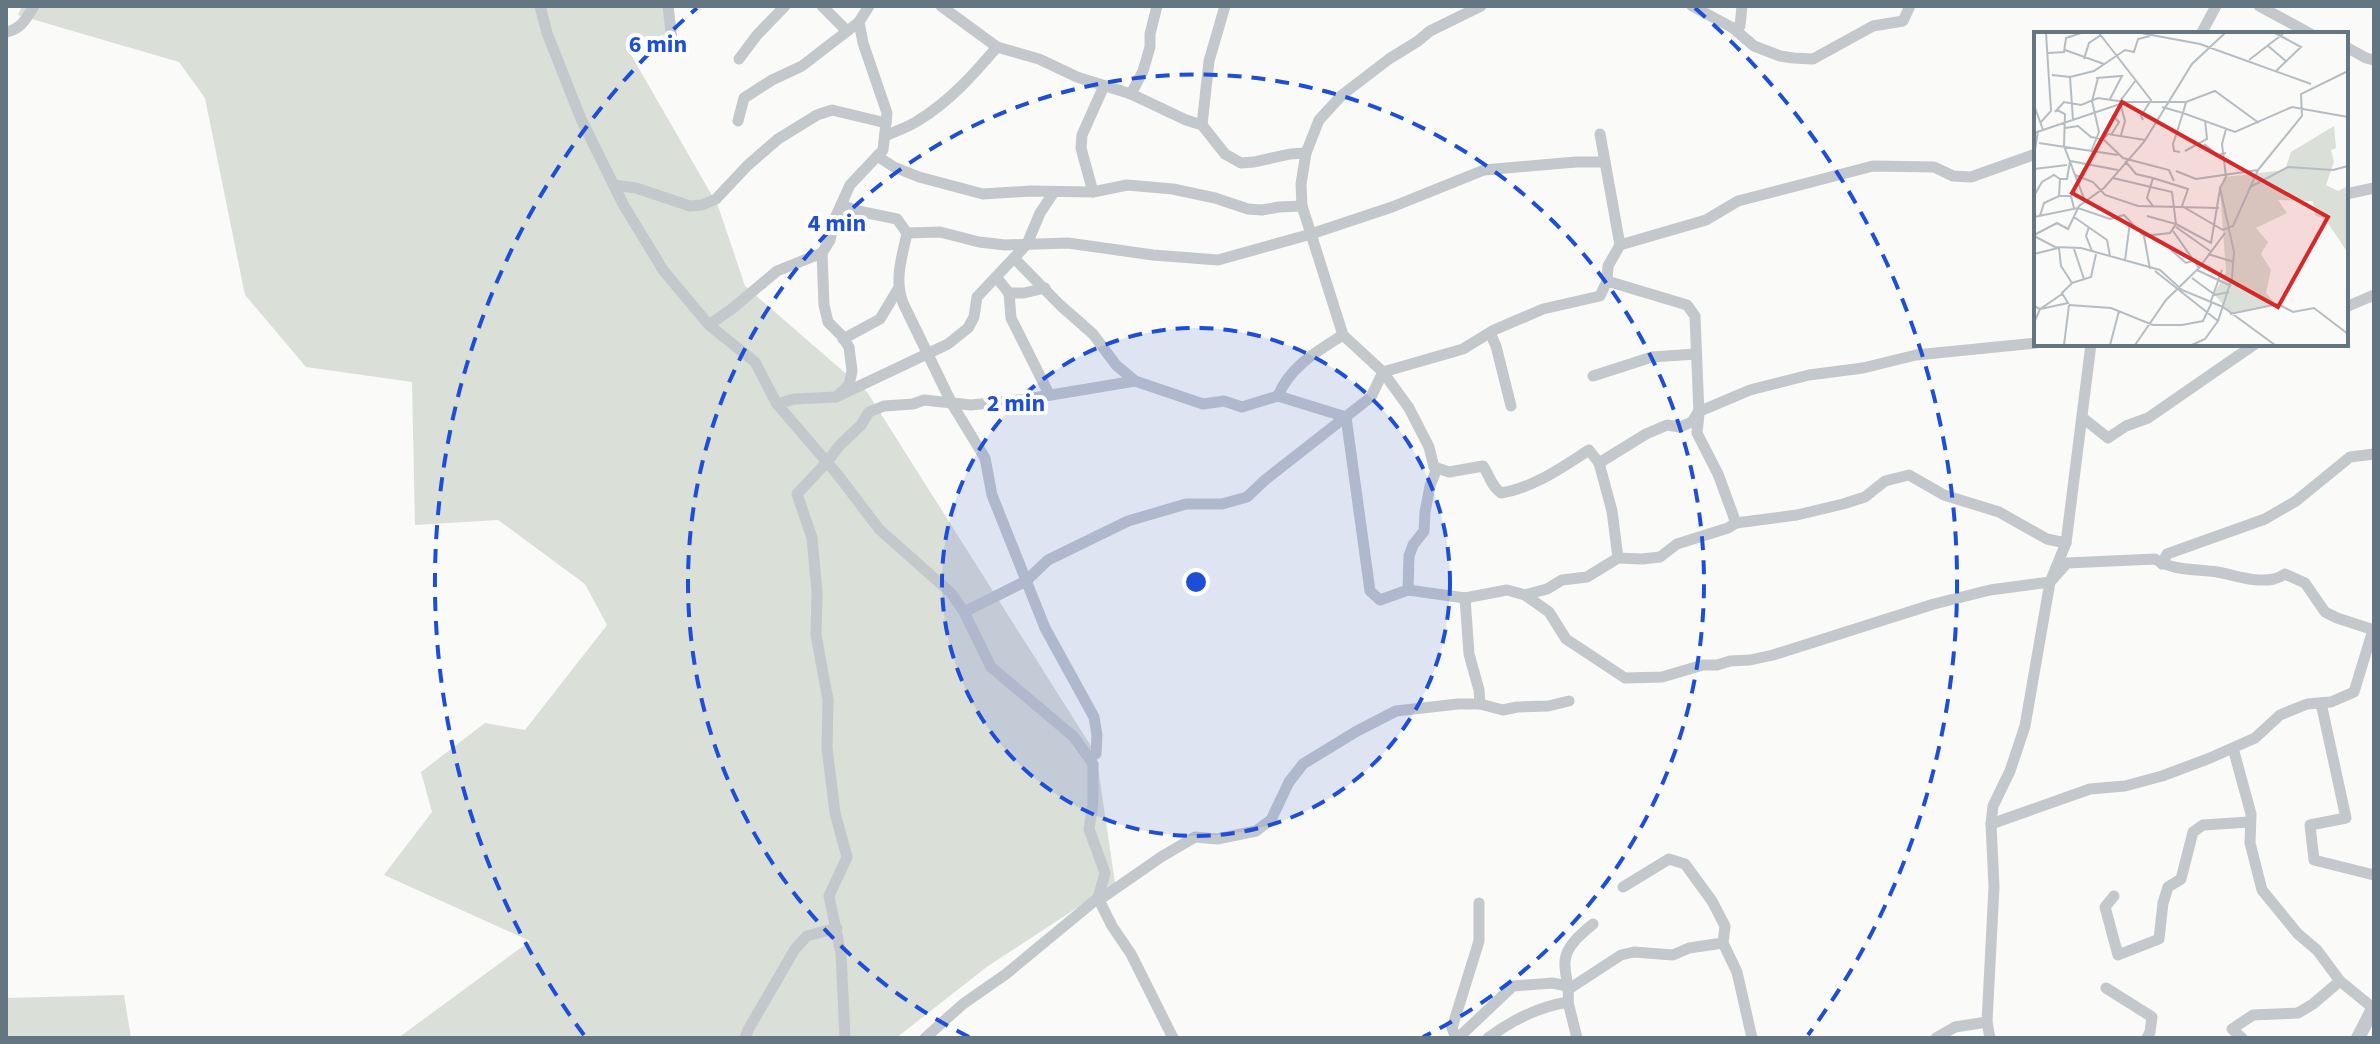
<svg xmlns="http://www.w3.org/2000/svg" width="2380" height="1044" viewBox="0 0 2380 1044" font-family="'Source Sans 3',sans-serif">
	<style>
		.green { fill: #dadfd7 }
		.lines { fill: none; stroke-linecap: round; stroke-linejoin: round }
		.minor { stroke: #c3c8cc; stroke-width: 11 }
		.tertiary { stroke: #c3c8cc; stroke-width: 14 }
		.ring { fill: none; stroke: #1d4ed8; stroke-width: 4; stroke-dasharray: 14 10 }
		.inset-road { fill: none; stroke: #b5bdc2; stroke-width: 2 }
		.view { fill: #d62828; fill-opacity: 0.15; stroke: #d62828; stroke-width: 4 }
		.inset-edge { fill: none; stroke: #657683; stroke-width: 4 }
		.centre { fill: #1d4ed8; stroke: #fff; stroke-width: 4 }
		.ring-label { font-size: 24px; text-anchor: middle; font-weight: bold; fill: #1d4ed8; stroke: #fff; stroke-width: 8; stroke-linejoin: round; paint-order: stroke }
	</style>
	<rect width="100%" height="100%" fill="#fafaf8"/>
	<g class="green">
		<path d="M22 6H663L667 34 626 46 718 206 745 286 867 392 1096 754 1115 883 988 966 896 1038H398L530 941 384 875 432 812 421 772 485 723 525 730 607 625 585 584 498 520 415 525 412 382 306 367 245 295 205 98 179 62 18 15Z"/>
		<path d="M124 995 131 1038H6V998Z"/>
	</g>
	<g class="lines">
		<g class="minor">
			<path d="M540 6 547 33 581 119 623 204 663 270 709 325 755 362 777 404 838 475 879 529 951 593 964 612 991 667 1074 737 1093 764V804L1089 829 1105 873 1098 898 1112 926 1131 954 1173 1038"/>
			<path d="M668 6 673 49"/>
			<path d="M822 6 847 31"/>
			<path d="M941 6 997 47 1039 59 1077 77 1131 94 1186 120 1202 125 1225 154 1241 163 1254 162 1290 154 1306 153"/>
			<path d="M1481 6 1430 31 1418 41 1389 59 1342 95 1319 120 1306 153 1301 184 1302 206 1311 234 1392 207 1484 170 1576 162H1605"/>
			<path d="M1692 6 1733 28 1754 46 1780 56 1793 58 1813 59 1873 26 1903 21 1910 6"/>
			<path d="M2259 6 2311 34"/>
			<path d="M1733 28 1740 26 1742 6"/>
			<path d="M6 32C21 29 26 19 34 6"/>
			<path d="M2201 34 2216 6"/>
			<path d="M2346 47 2366 58 2374 60"/>
			<path d="M739 59 757 35 785 6"/>
			<path d="M1131 94 1143 71 1150 47V34L1157 6"/>
			<path d="M738 121 744 98 772 80 802 66 859 22"/>
			<path d="M1202 125 1209 61 1225 6"/>
			<path d="M1600 134 1620 245"/>
			<path d="M885 136C896 131 909 127 919 120 950 101 974 74 997 47"/>
			<path d="M877 156 894 167 919 177 983 194 1030 191 1093 192 1127 185 1173 189 1215 198 1248 209 1262 210 1279 207 1302 206"/>
			<path d="M614 185 636 188 690 206 702 205 716 199 748 165 778 139 817 115 832 110 886 123"/>
			<path d="M1093 192 1081 148 1082 135 1104 86"/>
			<path d="M2346 194 2374 188"/>
			<path d="M841 205 858 211 897 219 907 233"/>
			<path d="M1015 259 1060 305 1093 334 1116 365 1135 381"/>
			<path d="M996 277 1009 293H1024L1045 288"/>
			<path d="M1607 281 1687 305 1695 316 1699 414 1697 433 1718 474 1736 523 1797 515 1843 504 1865 497 1885 481 1909 475 1944 495 1999 512 2047 539 2066 543"/>
			<path d="M1009 293 1011 318 1049 394"/>
			<path d="M2346 307 2374 295"/>
			<path d="M709 325 733 308 777 271 822 253"/>
			<path d="M1490 333 1496 346 1511 406"/>
			<path d="M843 339 880 319 898 289"/>
			<path d="M1593 376 1652 357 1696 354"/>
			<path d="M1278 396C1290 366 1318 351 1343 335"/>
			<path d="M836 397 849 385 852 371 849 347 841 335 828 322 824 305 822 253 830 240 835 218 850 185 883 150 887 113 863 43 859 22 869 6"/>
			<path d="M777 404 794 399 836 397 948 344 968 328 974 317 977 297 1027 244 1040 213 1054 192"/>
			<path d="M2083 418 2108 438 2126 426 2148 418 2255 344"/>
			<path d="M1599 463 1612 511 1618 558"/>
			<path d="M2162 564 2167 554 2265 519 2296 501 2350 457 2374 454"/>
			<path d="M1408 590 1409 556 1413 545 1424 531 1425 512 1430 486 1437 468"/>
			<path d="M1525 595 1549 612 1566 639 1625 678 1662 677 1703 665H1717L1730 661 1750 660 1773 655 1934 604 1990 590 2050 582 2067 563 2155 559C2173 571 2196 569 2217 572 2235 575 2255 583 2274 579 2278 578 2282 576 2285 574L2305 583 2325 612 2337 618 2374 630"/>
			<path d="M1465 598 1469 654 1479 690 1480 704"/>
			<path d="M964 612 1026 581 1048 560 1128 521 1186 504H1222L1247 497 1265 480 1371 397 1383 372 1463 349 1494 330 1543 309 1600 296 1607 281 1608 266 1620 245 1706 220 1738 201 1873 166 1934 167 1953 176 1971 177 2036 154"/>
			<path d="M2321 703 2346 818 2310 825 2314 860 2374 875"/>
			<path d="M2233 748 2251 814 2250 843 2262 890 2298 934 2317 950 2340 981 2373 1008"/>
			<path d="M1096 754 1097 735 1094 717 1045 628 992 495 985 458 952 404 903 303C894 278 902 258 907 233L940 232 979 242 1005 245 1068 243 1153 255 1218 260 1311 234 1343 335 1383 372 1409 408 1429 447 1434 467 1449 472 1483 466C1490 476 1491 486 1501 493 1533 488 1561 468 1589 450L1599 463 1646 434 1667 425 1680 427 1692 422 1698 412 1750 390 1809 375 1863 368 1916 355 2036 343"/>
			<path d="M1991 824 2090 789 2125 786 2162 776 2210 758 2255 738 2280 715 2307 704 2331 702 2354 692 2373 630"/>
			<path d="M1623 887 1669 859 1685 864 1712 901 1725 926 1723 943 1737 972 1752 1038"/>
			<path d="M2114 896 2105 907 2118 955 2159 939 2163 903 2168 887 2181 879 2193 832 2203 825 2249 822"/>
			<path d="M2106 988 2152 1017 2150 1032 2147 1038"/>
			<path d="M1568 1002 1577 1038"/>
			<path d="M745 1038 748 1030 795 949 807 936 837 928"/>
			<path d="M845 1038 841 954 829 896 847 857 835 813 827 748 828 700 816 635 817 592 812 538 797 494 827 462 839 446 861 425 869 412 884 406 913 404 924 400 971 405 1027 399 1135 381 1203 404 1224 401 1242 407 1278 396 1346 417 1370 591 1380 600 1408 590 1465 598 1507 590 1525 595 1547 589 1562 580 1587 577 1618 558 1642 559 1660 557 1677 544 1728 528 1736 523"/>
			<path d="M925 1038 963 1004 1006 974 1098 898H1102L1161 857 1195 837 1217 839 1256 831 1271 820 1289 782 1303 764 1357 731 1396 711 1458 704H1480L1503 710 1517 707 1548 706 1569 701"/>
			<path d="M1456 1038 1452 1028 1479 941V903"/>
			<path d="M1458 1038 1513 986 1552 983 1572 987 1621 955 1634 952 1673 955 1689 948 1723 943"/>
			<path d="M1488 1038C1512 1020 1538 1007 1568 1002 1570 986 1564 974 1565 961 1566 946 1582 933 1593 924"/>
			<path d="M1936 1038 1955 1027 1987 1022"/>
			<path d="M1990 1038 1987 1022 1994 887 1991 824 1993 806 2010 771 2025 726 2050 582 2066 543 2091 344"/>
			<path d="M2242 1038 2232 1029 2253 1015 2298 1013 2313 1004 2340 981"/>
		</g>
		<path class="tertiary" d="M2358 1038 2374 1007"/>
	</g>
	<circle cx="1196" cy="582" r="254" fill="#1d4ed8" fill-opacity=".12"/>
	<g class="ring">
		<circle cx="1196" cy="582" r="254"/>
		<path d="M969 1037A508 508 0 1 1 1423 1037"/>
		<path d="M584 1035A761 761 0 0 1 697 8M1695 8A761 761 0 0 1 1808 1035"/>
	</g>
	<g transform="translate(2034 32)">
		<rect width="314" height="314" fill="#fafaf8"/>
		<path d="M300 94 302 116 297 118 300 130 292 153 304 159 314 154V221L292 188 281 183 279 169 244 168 253 181 222 196 234 210 227 222 237 238 232 261 243 273 196 281 180 262 192 240 186 157 190 145 251 138 257 120Z" fill="#dadfd7"/>
		<path class="inset-road" d="M65 1 117 68 107 84 109 88M107 1 166 12 277 52M241 1 267 15 242 39M233 13 253 30M31 18 70 32M14 21 30 20 32 6 47 1M50 27 55 11 67 3M215 28 250 1M18 43 36 45 39 88M36 45 60 39 91 18 100 20 104 7 116 4M62 46 88 44 76 67M87 68 102 48M0 73 9 98M128 75 149 81 152 70M23 78 31 82 30 114 51 169M21 80 30 70 47 73 64 66 91 70M6 91 17 79 12 1M31 96 44 94 57 105 69 107 89 126 135 138 140 149M0 101 92 70H152L181 59 225 91M77 103 85 90 78 83M87 103 91 89 87 74M69 107 74 102 111 108M5 111 84 123M170 112 184 123 192 121M151 119 173 107 171 88M57 120 65 100 58 69 64 46M146 120 140 119 139 112 149 81 201 100 258 75 314 85M0 124 4 99M91 129 102 142 119 146 113 166 119 174M0 137 33 133M142 139 162 147 224 138 268 84 267 62 314 39M41 143 59 150 71 163 104 174 185 176M79 146 138 160 142 192 177 211 186 157M119 146 154 157 148 174 189 198 199 194 224 138M216 155 254 135 299 138 314 134M1 162 8 150 20 143 26 147M25 164 26 147H33L36 129 84 138M6 184 10 171 25 164H37L40 176M0 185 44 176 76 187 90 183 110 204 116 237M40 185 73 208 76 224M55 195 52 204 58 219M142 195 176 219M0 203 23 191 34 197 45 174 70 156 110 110 158 32 191 1M0 204 21 215 47 216 126 238 148 258 189 275 241 313M110 204 136 201 142 192 113 184M40 217 50 247M137 218 152 231 162 228M0 222 24 216M174 222 200 230M91 229 96 189M165 236 191 201M163 238 197 254M121 239 184 289M158 246 181 263 195 260M38 251 57 245 62 222M177 269 188 238M35 273 77 276 119 293H148L169 289 178 270M0 274 6 277 28 262M196 282 244 272 259 280 280 276 314 302M0 291 6 277 34 271 28 261 38 251 27 234 25 216M30 313 35 273M76 313 85 279M101 313 132 268 165 236 139 199M158 313 171 307 184 289 198 246 200 220 186 156 192 145 188 112 192 97"/>
		<path class="view" d="M88 70 294 185 244 275 38 161Z"/>
		<rect width="314" height="314" class="inset-edge"/>
	</g>
	<circle cx="1196" cy="582" r="12" class="centre"/>
	<g class="ring-label">
		<text x="658" y="52">6 min</text>
		<text x="837" y="231">4 min</text>
		<text x="1016" y="411">2 min</text>
	</g>
	<rect width="2380" height="1044" fill="none" stroke="#657683" stroke-width="16"/>
</svg>
